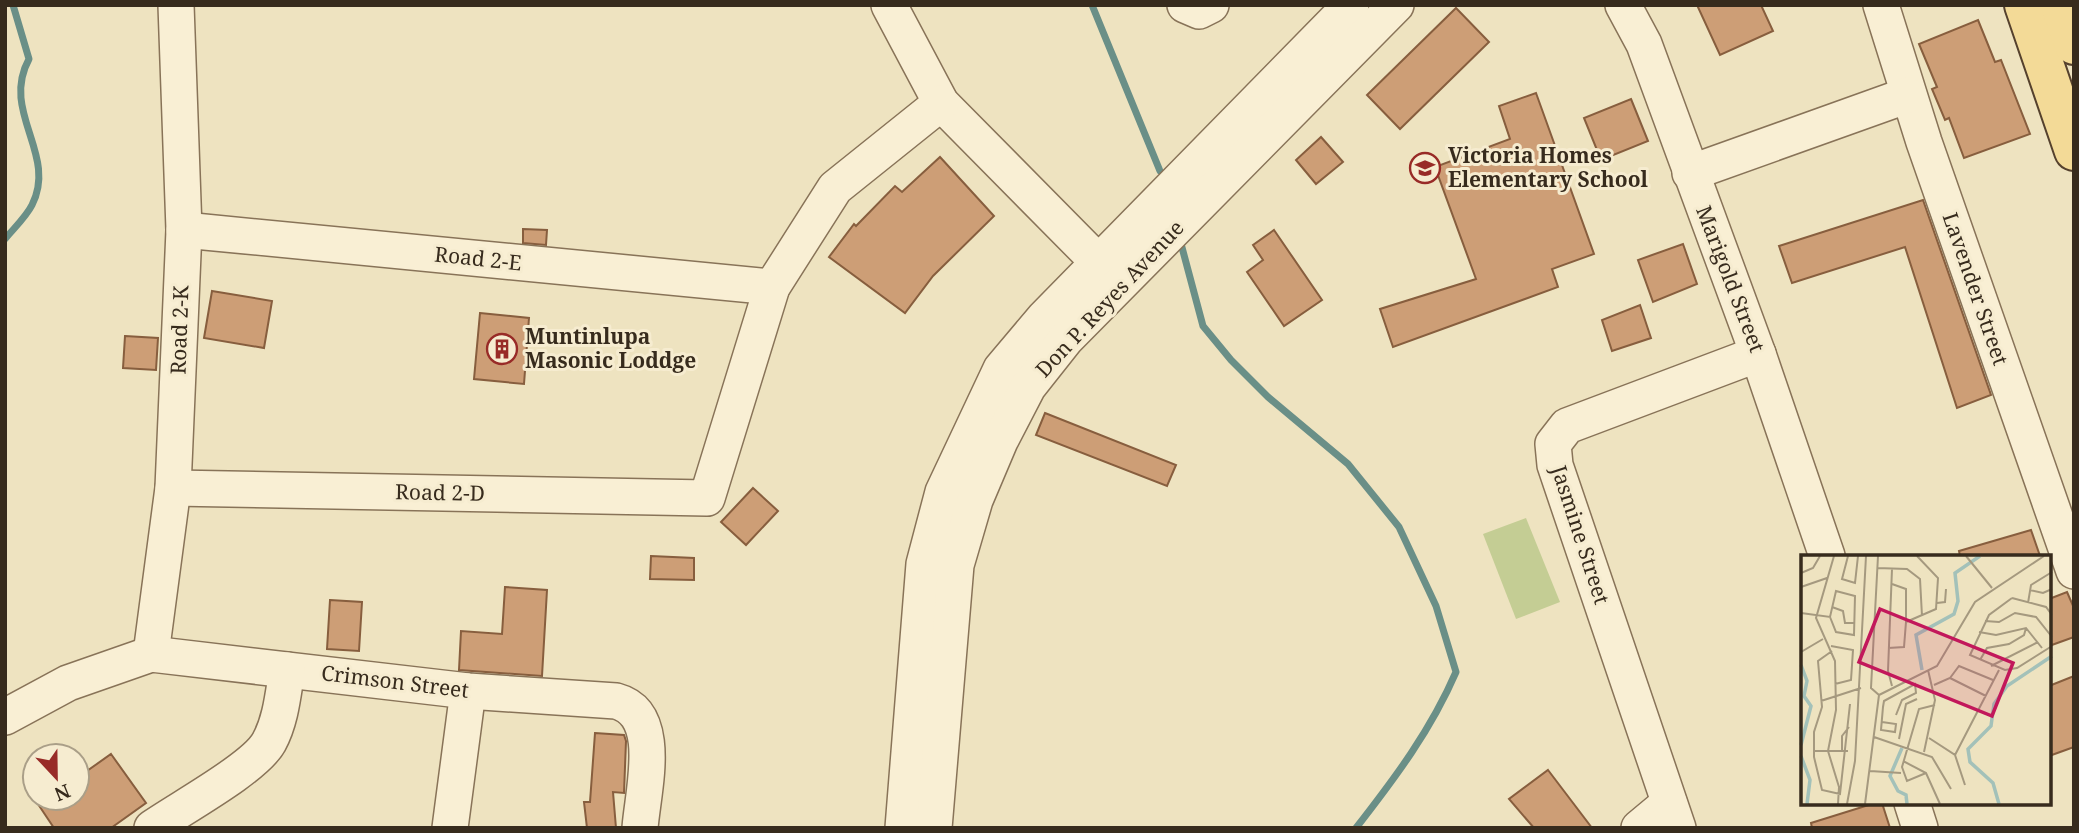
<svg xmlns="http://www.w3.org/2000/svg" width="2079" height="833" viewBox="0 0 2079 833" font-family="'Noto Serif',serif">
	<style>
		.green { fill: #c4cd94 }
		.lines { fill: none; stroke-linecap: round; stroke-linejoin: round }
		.stream { stroke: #6a8f87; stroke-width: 7 }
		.building { fill: #cd9e76; stroke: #875e3e; stroke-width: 2 }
		.minor-casing { stroke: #887358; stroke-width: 38 }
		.major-casing { stroke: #55412d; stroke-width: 42 }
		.minor { stroke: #f9efd4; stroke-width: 35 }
		.major { stroke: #f3da97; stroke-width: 38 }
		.labels { text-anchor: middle; stroke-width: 6; stroke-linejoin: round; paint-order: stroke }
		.poi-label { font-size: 21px; font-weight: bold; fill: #372b1d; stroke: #f6ecd0; text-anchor: start }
		.street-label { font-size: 21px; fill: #372b1d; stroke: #f6ecd0 }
		.inset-river { fill: none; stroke: #a3c1b9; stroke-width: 3.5 }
		.inset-road { fill: none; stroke: #a5997f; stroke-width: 2 }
		.view { fill: #c2185b; fill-opacity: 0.15; stroke: #c2185b; stroke-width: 3.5 }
		.inset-edge { fill: none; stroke: #372b1d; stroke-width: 3.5 }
	</style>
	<rect width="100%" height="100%" fill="#eee3c0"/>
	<path class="green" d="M1526 518 1560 602 1516 619 1483 534Z"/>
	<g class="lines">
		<g class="stream">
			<path d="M1092 5 1160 171"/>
			<path d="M5 239C14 228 26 217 32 205 58 154 0 112 29 59L13 5"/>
			<path d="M1180 240 1203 326 1231 360 1268 397 1348 464 1399 527 1436 606 1456 672C1431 730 1395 778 1356 828"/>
		</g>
	</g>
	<g class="building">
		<path d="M1697 5H1761L1773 31 1720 55Z"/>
		<path d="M1456 8 1489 42 1400 129 1367 95Z"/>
		<path d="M1978 20 1995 62 2001 60 2030 134 1964 158 1949 118 1945 120 1932 89 1937 87 1919 44Z"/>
		<path d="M1536 93 1594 254 1552 269 1558 287 1393 347 1380 309 1476 279 1435 167 1510 139 1499 106Z"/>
		<path d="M1631 99 1648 141 1601 160 1584 118Z"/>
		<path d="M1321 137 1343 162 1316 184 1296 160Z"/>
		<path d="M940 157 994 216 933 276 905 313 829 257 854 224 856 226 895 186 902 192Z"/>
		<path d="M1923 200 1991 395 1957 408 1905 247 1792 283 1779 246Z"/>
		<path d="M523 229 547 230 546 245 523 243Z"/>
		<path d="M1274 230 1322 300 1284 326 1247 272 1263 260 1253 245Z"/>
		<path d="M1683 244 1697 284 1653 302 1638 260Z"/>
		<path d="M212 291 272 301 264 348 204 338Z"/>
		<path d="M1640 305 1651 338 1612 351 1602 320Z"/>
		<path d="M480 313 529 318 524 384 474 379Z"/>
		<path d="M125 336 158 338 156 370 123 368Z"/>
		<path d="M1045 413 1176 465 1167 486 1036 435Z"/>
		<path d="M753 488 778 511 746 545 721 522Z"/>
		<path d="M2031 530 2040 556H1960L1959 551Z"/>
		<path d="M651 556 694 558V580L650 579Z"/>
		<path d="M505 587 547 590 542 676 459 670 461 631 502 634Z"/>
		<path d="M2067 592 2074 608V637L2049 646V599Z"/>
		<path d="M330 600 362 602 359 651 327 649Z"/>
		<path d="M2074 676V747L2049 756V686Z"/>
		<path d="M595 733 624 735 626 741 624 793 613 792 616 828H587L584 802H590Z"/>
		<path d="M111 754 146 803 111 828H54L34 798H77V778Z"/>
		<path d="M1548 770 1592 828H1534L1509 799Z"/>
		<path d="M1875 803H1882L1890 828H1812L1811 823Z"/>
	</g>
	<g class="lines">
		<g class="minor-casing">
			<g id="minor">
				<path d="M889 5 941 103 1114 278"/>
				<path d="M1185 5 1199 11 1211 5"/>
				<path d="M1623 5 1644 44 1758 354 1827 556"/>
				<path d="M1881 5 1924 142 2074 571"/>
				<path d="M1690 173 1908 95"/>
				<path d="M184 230 772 287"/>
				<path d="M173 488 707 498 772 287 835 188 941 103"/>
				<path d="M151 654 173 488 184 230 176 5"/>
				<path d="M5 717 68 683 151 654 468 691 616 701C664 714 643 789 640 828"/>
				<path d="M1912 803 1920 828"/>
				<path d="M152 828C179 809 255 768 269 742 281 720 283 694 287 670"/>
				<path d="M450 828 468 691"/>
				<path d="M903 828 924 564 943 492 1001 369 1044 318 1351 5"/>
				<path d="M934 828 956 565 975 500 1000 441 1028 387 1066 339 1396 5"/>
				<path d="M1639 828 1669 803"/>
				<path d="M1678 828 1555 465 1553 444 1567 426 1758 354"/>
			</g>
		</g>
		<g class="major-casing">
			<g id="major">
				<path d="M2024 5 2074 151"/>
				<path d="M2060 5 2074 45"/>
			</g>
		</g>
		<use href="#minor" class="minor"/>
		<use href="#major" class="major"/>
	</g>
	<defs>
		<g id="school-ring" transform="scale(1.575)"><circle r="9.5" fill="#f6ecd0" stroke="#982b27" stroke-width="1.5"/><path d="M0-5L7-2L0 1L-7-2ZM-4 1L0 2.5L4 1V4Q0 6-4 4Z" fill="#982b27"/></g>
		<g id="building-ring" transform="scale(1.575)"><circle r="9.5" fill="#f6ecd0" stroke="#982b27" stroke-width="1.5"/><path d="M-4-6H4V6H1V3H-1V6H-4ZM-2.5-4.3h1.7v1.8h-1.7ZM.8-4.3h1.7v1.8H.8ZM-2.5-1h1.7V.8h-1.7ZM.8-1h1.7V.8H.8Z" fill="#982b27"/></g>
	</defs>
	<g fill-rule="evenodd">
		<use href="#school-ring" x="1425" y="168"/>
		<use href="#building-ring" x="502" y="349"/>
	</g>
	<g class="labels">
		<g class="poi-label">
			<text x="1448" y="163">Victoria Homes<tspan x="1448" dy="24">Elementary School</tspan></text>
			<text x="525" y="344">Muntinlupa<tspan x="525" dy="24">Masonic Loddge</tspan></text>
		</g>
		<g class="street-label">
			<text transform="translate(478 259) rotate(6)" y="7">Road 2-E</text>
			<text transform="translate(1730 279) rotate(69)" y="7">Marigold Street</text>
			<text transform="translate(1975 289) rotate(71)" y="7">Lavender Street</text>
			<text transform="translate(1110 299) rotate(-47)" y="7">Don P. Reyes Avenue</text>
			<text transform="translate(180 330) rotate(-88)" y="7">Road 2-K</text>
			<text transform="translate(440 493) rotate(1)" y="7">Road 2-D</text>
			<text transform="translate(1580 535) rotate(72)" y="7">Jasmine Street</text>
			<text transform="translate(395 682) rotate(7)" y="7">Crimson Street</text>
		</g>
	</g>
	<g transform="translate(1801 555)">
		<rect width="250" height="250" fill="#eee3c0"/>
		<path class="inset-river" d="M0 110 6 126 3 141 10 151 0 190M121 115 115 80 153 59 157 46 154 18 179 1M101 193 89 221 97 236 105 240 106 249M0 201 9 225 6 249M198 249 192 228 169 207 167 194 190 171 193 149 206 131 251 101"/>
		<path class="inset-road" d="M33 1 15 63 34 106 35 155 27 196 38 232 37 249M47 1 41 24 54 28 57 1M77 1 70 133 78 140M165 1 191 33M76 13 106 14 119 24 121 61M0 18 12 13 19 1M0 32 26 23M229 35 242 38 251 34M211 43 188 60 169 100 204 115 216 113 251 91M211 43 245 52 251 60M136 48 144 47 145 34M227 48 230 30 251 17M31 52 42 56 44 68H53M0 58 29 62 35 36 54 41 53 80 35 77 29 62M184 66 198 67 214 58 235 62 251 82M105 67 135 54 137 23 116 1M178 77 195 80 225 73 241 93M30 91 52 95 50 125 34 129M87 93 103 92 105 67V34L91 29M31 96 17 106 21 152 13 177V202L21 235 39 239 49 149M0 97 22 84M179 105 186 93 208 89 223 80 225 73M190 111 237 87M149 123 185 141M133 130 149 123 158 111 192 125M91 131 87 116 91 14M20 146 60 133M81 167 95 169 94 177 80 175 82 152 83 146 114 129 115 138 101 145 95 160M73 182 131 202 150 234M128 183 154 200 164 230M98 184 105 149 116 144M13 196H47M41 196V181L48 172M123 197 134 145 127 115M154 200 198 115M102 206 125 218 139 249M69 216 100 218M125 218 106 226 101 212 118 154 134 150M46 249 54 206 65 1M64 249 78 140 136 111 174 47 243 1"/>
		<path class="view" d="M79 54 212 108 191 161 58 107Z"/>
		<rect width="250" height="250" class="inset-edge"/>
	</g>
	<rect width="2079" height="833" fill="none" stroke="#372b1d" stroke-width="14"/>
	<g transform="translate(56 777) rotate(158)"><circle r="33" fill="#f6ecd0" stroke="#aa9f88" stroke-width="2"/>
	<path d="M0-5L12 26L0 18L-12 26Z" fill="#982b27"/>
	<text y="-10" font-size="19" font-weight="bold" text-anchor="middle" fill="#372b1d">N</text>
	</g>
</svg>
